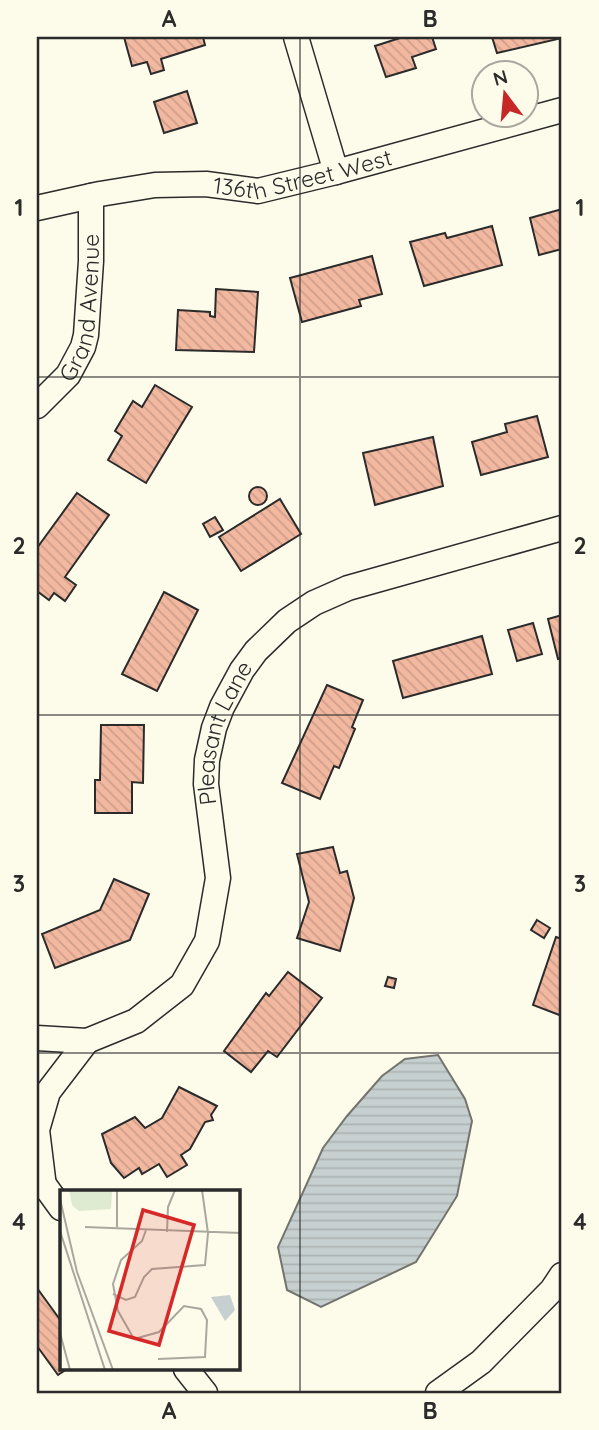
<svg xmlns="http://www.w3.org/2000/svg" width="599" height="1430" viewBox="0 0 599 1430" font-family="Quicksand,sans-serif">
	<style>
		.water { fill: url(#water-rules); stroke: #74746e; stroke-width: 2 }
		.building { fill: url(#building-back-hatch); stroke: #2b2b2b; stroke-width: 2 }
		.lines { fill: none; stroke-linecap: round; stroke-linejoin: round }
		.minor-casing { stroke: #2b2b2b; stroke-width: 27 }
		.minor { stroke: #fdfbea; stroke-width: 24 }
		.grid { fill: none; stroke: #2b2b2b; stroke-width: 2; stroke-opacity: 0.55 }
		.labels { text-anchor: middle; stroke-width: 5; stroke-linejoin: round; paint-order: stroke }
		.street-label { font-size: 23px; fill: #2b2b2b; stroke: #fdfbea }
		.inset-road { fill: none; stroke: #a9a89e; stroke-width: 2 }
		.view { fill: #d62828; fill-opacity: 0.15; stroke: #d62828; stroke-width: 3.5 }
		.inset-edge { fill: none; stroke: #2b2b2b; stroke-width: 3.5 }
		.neatline { fill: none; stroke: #2b2b2b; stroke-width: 2.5 }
		.grid-label { font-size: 23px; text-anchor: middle; font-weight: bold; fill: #2b2b2b }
	</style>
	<defs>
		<pattern id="water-rules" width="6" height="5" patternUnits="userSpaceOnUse" patternTransform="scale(1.75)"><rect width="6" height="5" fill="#c7d0d0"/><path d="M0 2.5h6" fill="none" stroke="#abb3b3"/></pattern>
		<pattern id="building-back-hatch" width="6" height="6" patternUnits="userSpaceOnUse" patternTransform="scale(1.75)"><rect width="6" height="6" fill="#f2b8a0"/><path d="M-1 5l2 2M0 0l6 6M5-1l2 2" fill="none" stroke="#d09e8a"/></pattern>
	</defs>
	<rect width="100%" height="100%" fill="#fdfbea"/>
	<path class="water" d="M438 1055 465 1099 472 1121 457 1196 416 1262 321 1307 287 1290 278 1247 323 1148 347 1116 382 1076 405 1059Z"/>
	<g class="building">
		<path d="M124 37H203L205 45 161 59 164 70 151 74 147 62 132 66Z"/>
		<path d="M403 37H432L436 49 412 57 416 68 386 77 375 46Z"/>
		<path d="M492 37H562V38L497 53Z"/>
		<path d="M187 91 197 123 164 133 154 102Z"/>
		<path d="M562 209V249L539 255 530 218Z"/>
		<path d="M492 226 502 265 424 286 410 242 445 233 447 238Z"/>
		<path d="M372 256 382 294 359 300 361 306 302 322 290 278Z"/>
		<path d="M216 289 258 292 254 352 176 350 178 310 210 312V316L215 317Z"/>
		<path d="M155 385 192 407 146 483 108 460 122 436 115 431 133 401 142 407Z"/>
		<path d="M537 416 548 457 481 475 472 442 507 432 505 424Z"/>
		<path d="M433 437 443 486 375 505 363 453Z"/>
		<circle cx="258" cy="496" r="9"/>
		<path d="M77 493 109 515 65 577 76 585 65 601 54 593 49 600 37 591V548Z"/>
		<path d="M280 499 301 534 241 571 219 537Z"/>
		<path d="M215 517 223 530 210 537 203 524Z"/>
		<path d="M164 592 198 610 157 691 122 674Z"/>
		<path d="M562 615V658L558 659 548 619Z"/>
		<path d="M533 623 542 654 517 661 508 630Z"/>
		<path d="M482 636 492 674 403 698 393 661Z"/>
		<path d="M327 685 363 700 352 727 355 729 339 768 334 766 320 799 282 783Z"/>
		<path d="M101 725H144L143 783 132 782V813H95V780H100Z"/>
		<path d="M333 847 340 873 347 871 354 898 340 951 297 938 309 902 297 854Z"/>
		<path d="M114 879 149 894 130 940 55 968 42 934 100 910Z"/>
		<path d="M537 920 550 928 544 938 531 930Z"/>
		<path d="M556 937 562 939V1016L533 1005Z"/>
		<path d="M288 972 322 998 277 1057 268 1051 251 1072 224 1051 266 993 269 996Z"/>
		<path d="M388 977 396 979 394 988 385 986Z"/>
		<path d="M179 1087 217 1106 211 1115 213 1120 205 1122 190 1149 181 1155 187 1165 167 1177 159 1164 142 1174 139 1168 124 1178 111 1163 102 1134 135 1117 145 1128 162 1118Z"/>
		<path d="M37 1288 61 1321V1369H67L58 1375 37 1346Z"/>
	</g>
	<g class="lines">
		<g class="minor-casing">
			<g id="minor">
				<path d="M296 37 336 172"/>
				<path id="s1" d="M37 208 100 194 155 185 206 184 258 191 336 172 562 110"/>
				<path id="s2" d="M37 406 68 375 83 347 86 335 91 261V196"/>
				<path id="s3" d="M37 1038 87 1041 136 1021 182 985 207 941 218 878 206 784 207 760 214 728 222 707 242 670 256 651 287 621 314 603 348 588 562 528"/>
				<path d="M37 1175 61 1208"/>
				<path d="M44 1187 37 1130 48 1092 87 1041"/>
				<path d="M186 1369 205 1393"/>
				<path d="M438 1393 481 1362 552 1290 562 1275"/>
			</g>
		</g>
		<use href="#minor" class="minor"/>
	</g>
	<path class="grid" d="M300 37V1393M37 377H562M37 715H562M37 1053H562"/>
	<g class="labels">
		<g class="street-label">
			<text dy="8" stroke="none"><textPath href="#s1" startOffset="270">136th Street West</textPath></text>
			<text dy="8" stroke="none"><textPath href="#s2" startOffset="114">Grand Avenue</textPath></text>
			<text dy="8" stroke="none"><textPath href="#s3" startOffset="425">Pleasant Lane</textPath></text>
		</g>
	</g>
	<g transform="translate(60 1190)">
		<rect width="180" height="180" fill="#fdfbea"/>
		<path d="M9 0H52L51 19 19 21 12 15Z" fill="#deebd1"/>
		<path d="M170 105 175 120 165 131 151 107Z" fill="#c7d0d0"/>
		<path class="inset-road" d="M57 0V37M0 9 17 82 53 180M25 37 181 43M0 41 45 180M107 42 108 17 115 0M53 104 66 110 75 107 84 87 92 79 145 75 148 43 142 0M0 143 10 180M74 149 99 142 124 116 141 119 147 130 145 167 98 169M74 149 58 121 53 94 61 70 82 51 86 40"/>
		<path class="view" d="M83 20 134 35 99 155 49 141Z"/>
		<rect width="180" height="180" class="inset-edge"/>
	</g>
	<rect width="599" height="1430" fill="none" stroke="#fdfbea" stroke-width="77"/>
	<g transform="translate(505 94) rotate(344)"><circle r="33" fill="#fdfbea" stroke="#a9a89e" stroke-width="2"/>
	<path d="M0-5L12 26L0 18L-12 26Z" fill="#c62828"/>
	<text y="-10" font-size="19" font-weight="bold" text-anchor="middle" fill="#2b2b2b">N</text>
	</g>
	<rect x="38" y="38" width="522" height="1354" class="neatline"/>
	<g class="grid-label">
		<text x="169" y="27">A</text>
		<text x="430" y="27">B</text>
		<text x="19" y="216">1</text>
		<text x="580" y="216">1</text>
		<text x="19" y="554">2</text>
		<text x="580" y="554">2</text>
		<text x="19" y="892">3</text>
		<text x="580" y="892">3</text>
		<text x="19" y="1230">4</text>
		<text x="580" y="1230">4</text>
		<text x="169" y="1419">A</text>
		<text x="430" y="1419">B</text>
	</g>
</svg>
